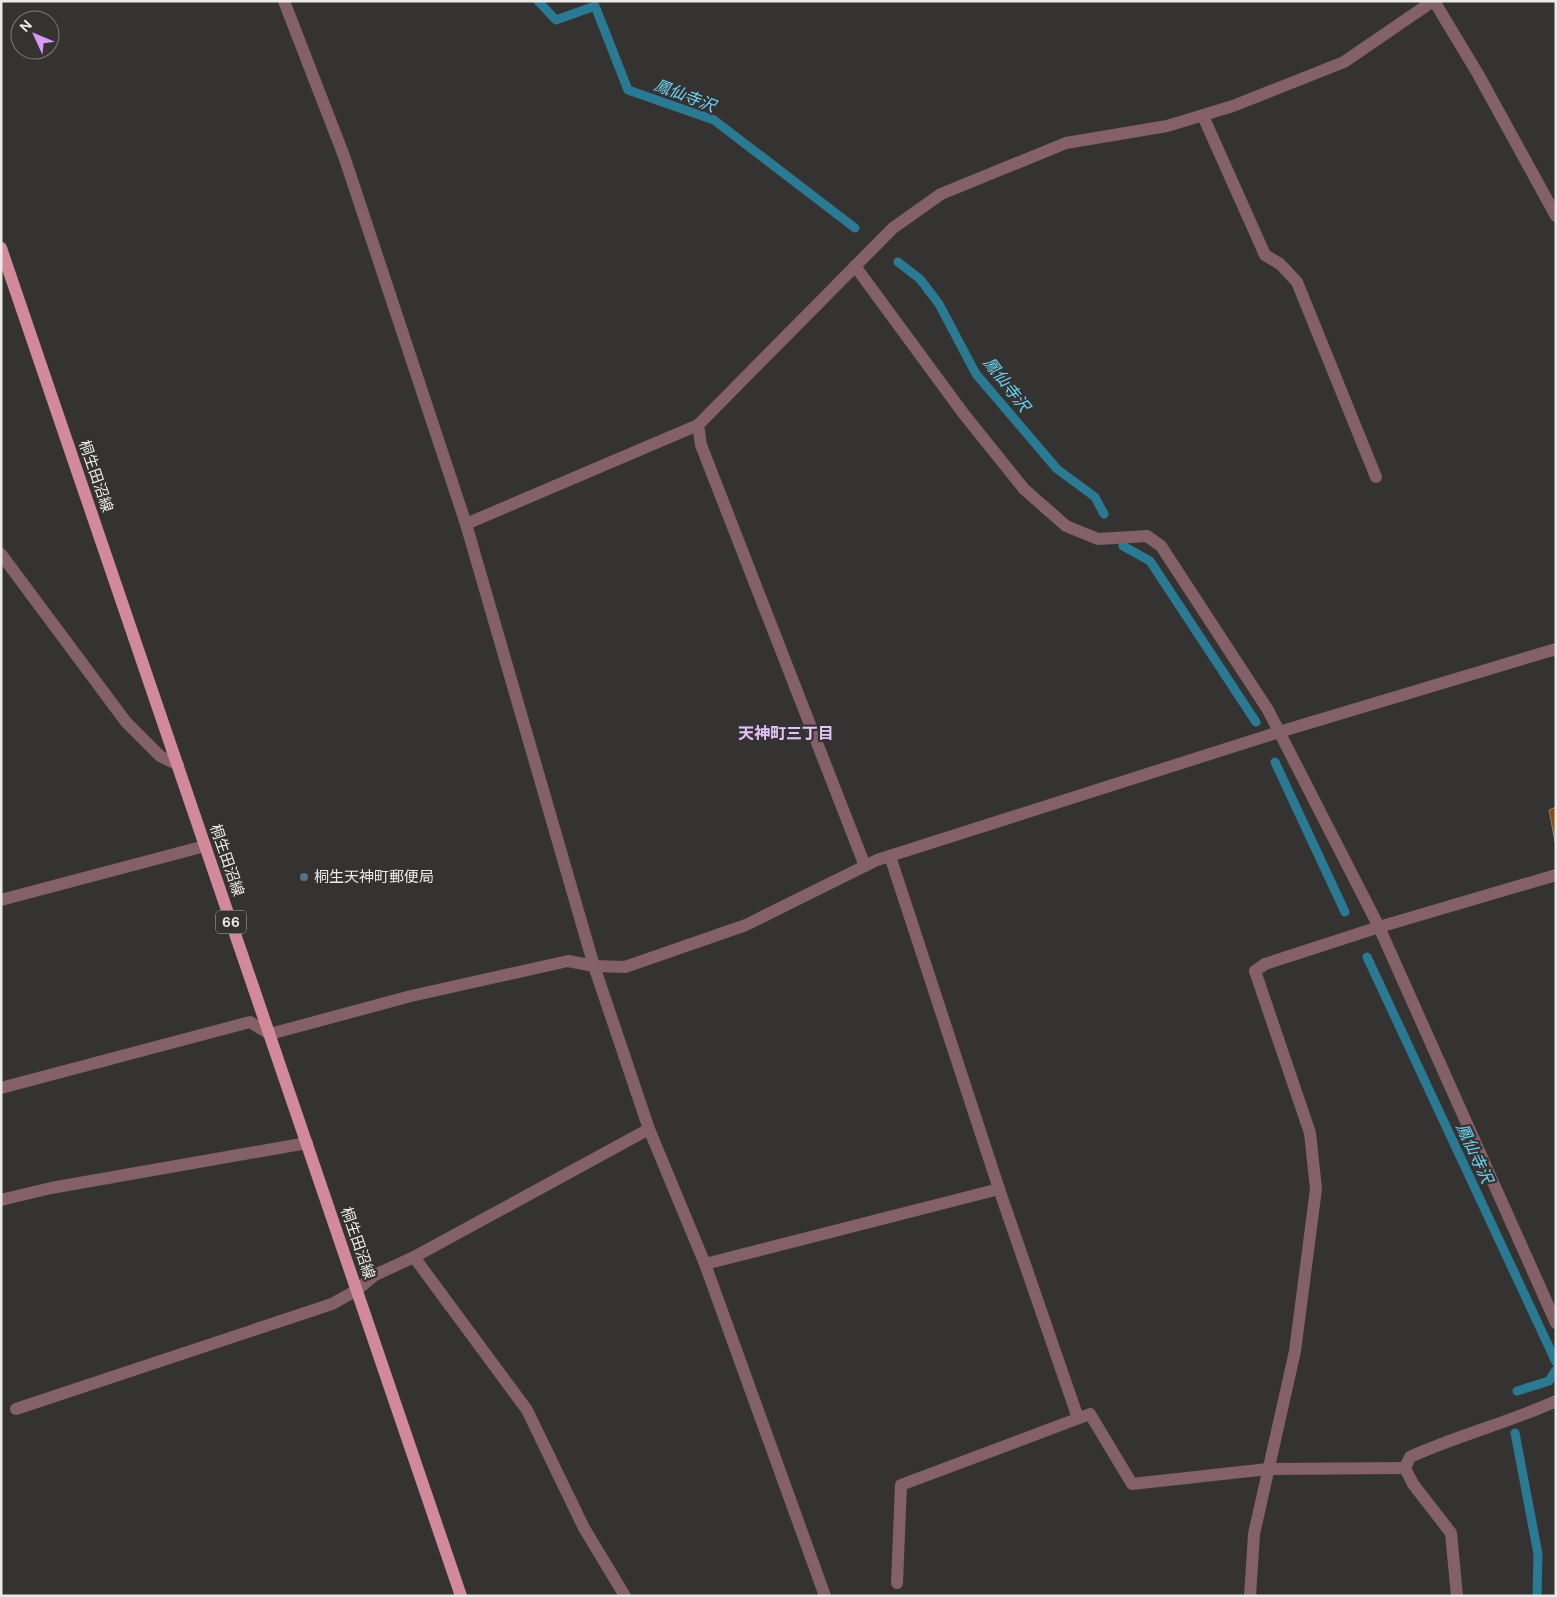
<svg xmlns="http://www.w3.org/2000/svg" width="1557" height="1597" viewBox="0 0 1557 1597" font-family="'DM Sans','Noto Sans JP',sans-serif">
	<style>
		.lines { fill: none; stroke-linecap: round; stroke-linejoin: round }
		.stream { stroke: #2b7a94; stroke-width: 9 }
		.building { fill: #874d0d; stroke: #83807e }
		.lane { stroke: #846068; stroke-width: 12 }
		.street { stroke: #846068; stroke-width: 12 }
		.primary { stroke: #d28a9b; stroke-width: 12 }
		.service-dot { fill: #5c6f8a; stroke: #353331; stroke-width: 2 }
		.labels { text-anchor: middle; stroke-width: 4.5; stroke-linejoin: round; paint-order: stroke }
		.shield { fill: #353331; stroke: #b5b3b2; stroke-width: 1 }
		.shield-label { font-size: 14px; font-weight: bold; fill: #eceae9 }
		.street-label { font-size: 15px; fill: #eceae9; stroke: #353331 }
		.poi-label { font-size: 15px; fill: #eceae9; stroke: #353331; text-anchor: start }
		.water-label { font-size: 16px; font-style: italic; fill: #6dd4f8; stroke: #353331 }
		.neighbourhood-label { font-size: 16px; font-weight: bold; fill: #e2c2f8; stroke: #353331 }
	</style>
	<rect width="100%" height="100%" fill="#353331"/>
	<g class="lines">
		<g class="stream">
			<path d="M538 1 556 20 595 6 628 90 714 120 855 228"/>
			<path d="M898 262 920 279 939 304 976 374 1057 469 1095 497 1104 514"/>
			<path d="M1123 546 1150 561 1256 722"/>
			<path d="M1275 762 1345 912"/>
			<path d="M1367 957 1556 1362"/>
			<path d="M1517 1391 1549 1381 1556 1370"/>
			<path d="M1515 1433 1538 1554 1537 1596"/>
		</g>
	</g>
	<path class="building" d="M1556 807V847L1549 810Z"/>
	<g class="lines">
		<g class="lane">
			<path d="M1434 1 1478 74 1556 216"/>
			<path d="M1203 116 1265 255 1280 264 1297 282 1376 477"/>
			<path d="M855 266 963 413 1024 489 1066 526 1098 539 1147 536 1161 546 1268 710 1379 927 1265 964 1255 971 1310 1133 1316 1189 1295 1351 1254 1534 1250 1596"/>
			<path d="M698 425 701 445 865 866"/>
			<path d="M1 554 126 722 160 756 178 765"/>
			<path d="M890 856 999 1189 1078 1418"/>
			<path d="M1 900 205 846"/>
			<path d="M1 1088 250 1022 270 1034"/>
			<path d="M1 1200 51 1188 307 1143"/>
			<path d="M705 1264 999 1189"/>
			<path d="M16 1409 332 1304 357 1290 375 1275 414 1257 649 1129"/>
			<path d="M897 1583 901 1485 1090 1414 1132 1484 1268 1469 1405 1468"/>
		</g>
		<g class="street">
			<path d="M284 1 344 156 466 524 594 966 649 1129 705 1264 825 1596"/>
			<path d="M466 524 698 425 893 228 941 194 1066 143 1167 126 1233 106 1344 62 1433 1"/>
			<path d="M1556 875 1379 927 1556 1323"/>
			<path d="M270 1034 411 996 568 961 594 966 625 967 746 925 877 860 1279 732 1556 649"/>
			<path d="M414 1257 527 1410 584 1528 625 1596"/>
			<path d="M1457 1596 1451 1533 1413 1484 1405 1468 1410 1457C1458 1435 1508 1423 1556 1401"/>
		</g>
		<path class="primary" d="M1 248 461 1596"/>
	</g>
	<circle class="service-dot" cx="304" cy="877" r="5"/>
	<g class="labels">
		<rect class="shield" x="216" y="910.5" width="30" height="23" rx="4"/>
		<g class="shield-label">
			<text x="231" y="927">66</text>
		</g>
		<g class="street-label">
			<text transform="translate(96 476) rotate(71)" y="5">桐生田沼線</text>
			<text transform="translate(227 860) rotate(71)" y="5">桐生田沼線</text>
			<text transform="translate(358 1243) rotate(71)" y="5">桐生田沼線</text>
		</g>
		<g class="poi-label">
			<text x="314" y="882">桐生天神町郵便局</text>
		</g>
		<g class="water-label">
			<text transform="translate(685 95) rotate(21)" y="6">鳳仙寺沢</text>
			<text transform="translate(1007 384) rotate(52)" y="6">鳳仙寺沢</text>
			<text transform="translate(1475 1153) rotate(65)" y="6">鳳仙寺沢</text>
		</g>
		<g class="neighbourhood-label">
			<text x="786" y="739">天神町三丁目</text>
		</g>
	</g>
	<rect width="1557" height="1597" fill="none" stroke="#eceae9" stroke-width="5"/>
	<g transform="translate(35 35) rotate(314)"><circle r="24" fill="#353331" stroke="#7e7c7b"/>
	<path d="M0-4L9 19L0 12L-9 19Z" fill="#d69bfa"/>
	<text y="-8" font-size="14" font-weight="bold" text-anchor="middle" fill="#eceae9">N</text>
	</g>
</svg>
